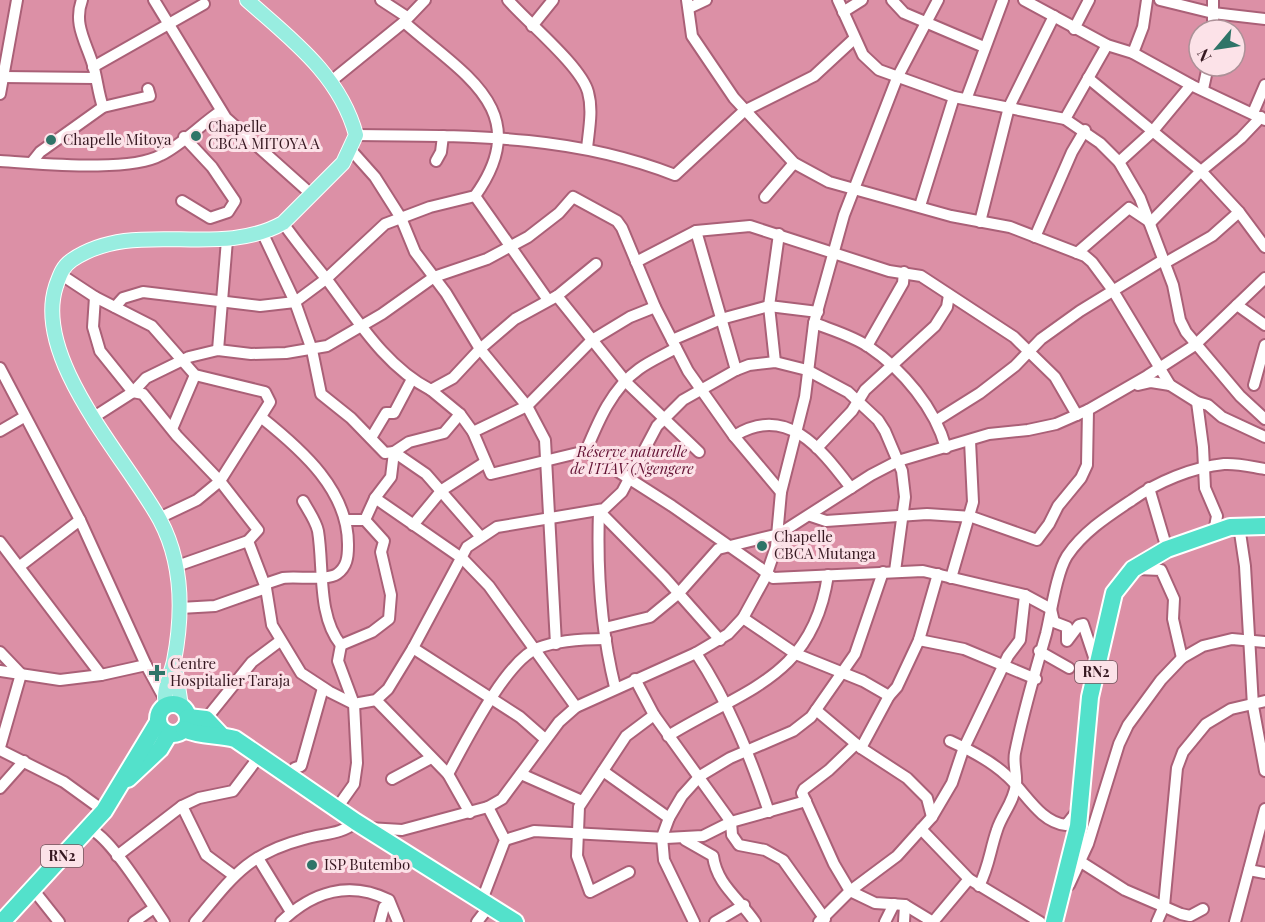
<svg xmlns="http://www.w3.org/2000/svg" width="1265" height="922" viewBox="0 0 1265 922" font-family="'Playfair Display',serif">
	<style>
		.green { fill: #dc90a6; fill-rule: evenodd }
		.lines { fill: none; stroke-linecap: round; stroke-linejoin: round }
		.minor-casing { stroke: #aa6077; stroke-width: 14 }
		.major-casing { stroke: #fff; stroke-width: 16 }
		.highway-casing { stroke: #fff; stroke-width: 20 }
		.minor { stroke: #fff; stroke-width: 10 }
		.major { stroke: #98ede0; stroke-width: 14 }
		.highway { stroke: #53e1cb; stroke-width: 16 }
		.poi-dot { fill: #2e7468; stroke: #fce2e8; stroke-width: 2 }
		.labels { text-anchor: middle; stroke-width: 6; stroke-linejoin: round; paint-order: stroke }
		.shield { fill: #fce2e8; stroke: #71555d; stroke-width: 1.5 }
		.shield-label { font-size: 14px; font-weight: bold; fill: #361821 }
		.poi-label { font-size: 15px; fill: #361821; stroke: #fce2e8; text-anchor: start }
		.park-label { font-size: 15px; font-style: italic; fill: #631133; stroke: #fce2e8 }
	</style>
	<rect width="100%" height="100%" fill="#f6b4c6"/>
	<path class="green" d="M0 0H1265V922H0ZM1199 30H1235V66H1199Z"/>
	<g class="lines">
		<g class="minor-casing">
			<g id="minor">
				<path d="M82 0C73 24 86 42 93 65 97 78 98 93 103 107"/>
				<path d="M154 0 226 118 311 194"/>
				<path d="M381 0 407 17"/>
				<path d="M508 0C527 22 581 66 588 92 593 110 589 129 587 148"/>
				<path d="M687 0 692 36 734 98 794 163 829 182 951 216 1010 227 1085 256 1092 262 1112 289 1170 385 1197 402 1208 405 1222 417 1265 437"/>
				<path d="M838 0 863 55 879 70 954 97 1065 119 1100 143 1119 162 1140 198 1173 285 1180 320 1186 332 1240 396 1265 419"/>
				<path d="M892 0 904 13 984 47"/>
				<path d="M1024 0 1107 45 1133 53 1191 85 1265 120"/>
				<path d="M1160 0 1213 13 1265 19"/>
				<path d="M689 8 706 0"/>
				<path d="M843 12 862 0"/>
				<path d="M532 26 553 0"/>
				<path d="M1074 29 1089 0"/>
				<path d="M1213 30V0"/>
				<path d="M1133 53 1143 27 1147 0"/>
				<path d="M93 67 204 4"/>
				<path d="M3 77 94 78"/>
				<path d="M1088 78 1201 171 1239 212 1265 247"/>
				<path d="M330 82 404 22 425 0"/>
				<path d="M1203 89 1208 66"/>
				<path d="M0 94 17 0"/>
				<path d="M967 97 1003 0"/>
				<path d="M1253 113 1265 85"/>
				<path d="M1065 119 1107 45"/>
				<path d="M356 135C467 136 571 134 675 175L744 111 814 76 854 39"/>
				<path d="M350 149 375 177 401 218 415 252 446 293 480 349 527 406 545 440 556 644"/>
				<path d="M0 161C39 163 129 173 161 155 183 144 201 124 221 111"/>
				<path d="M436 161 441 152 443 136"/>
				<path d="M32 162 40 152 103 107 150 96 148 89"/>
				<path d="M1119 162 1152 132 1191 85"/>
				<path d="M475 196 548 300"/>
				<path d="M765 197 794 163"/>
				<path d="M182 201 210 218 228 212 235 201 212 167 184 137"/>
				<path d="M920 206 954 97"/>
				<path d="M980 222 1009 107 1054 16"/>
				<path d="M283 223C297 243 313 262 328 281 358 321 386 367 431 390L453 378 480 349 515 319 557 296 596 264"/>
				<path d="M1150 223 1201 171 1241 138 1261 117"/>
				<path d="M696 231 736 370"/>
				<path d="M262 232 295 302 312 350 321 394 351 418 385 453 394 452 409 442 444 433 460 414"/>
				<path d="M1035 237 1072 152 1085 130"/>
				<path d="M1077 253 1129 208 1150 222"/>
				<path d="M636 262 696 231 750 226 889 271 921 276 1014 337 1055 377 1077 415"/>
				<path d="M1165 263 1212 236 1239 212"/>
				<path d="M60 274 95 297 152 326 195 375 265 392 270 402 220 481 197 500 159 518"/>
				<path d="M557 296 626 382 699 452"/>
				<path d="M95 297 93 327 100 351 133 392 143 394 177 436 220 481 258 530 248 541 177 566"/>
				<path d="M1237 305 1265 325"/>
				<path d="M115 307 123 298 143 292 260 306 295 302 326 279 385 224 430 207 475 196C537 110 461 73 404 22"/>
				<path d="M814 323C832 330 853 336 869 347 903 370 935 408 946 448"/>
				<path d="M672 340 721 319 769 306 818 312"/>
				<path d="M867 346 903 283 904 272"/>
				<path d="M218 350 227 240"/>
				<path d="M775 362 769 306 779 234"/>
				<path d="M0 368 80 520 146 665 164 698"/>
				<path d="M1138 385 1151 382 1170 385"/>
				<path d="M1254 385 1265 345"/>
				<path d="M431 390 460 414 473 432 491 474 586 451C598 422 612 388 639 369 650 361 664 355 676 348"/>
				<path d="M1197 402 1203 447 1205 488 1217 516 1214 532"/>
				<path d="M94 417 133 392 146 378 189 357 218 350 251 354 286 353 327 346 382 314 434 277 487 259 528 237 559 213 573 197 617 221 622 228 655 307 688 371 734 436 781 492"/>
				<path d="M262 418C302 450 349 491 348 546 348 557 347 567 337 574 327 581 296 576 283 578 277 580 271 582 265 584"/>
				<path d="M937 420 980 393 1015 366 1041 339 1080 311 1163 260"/>
				<path d="M172 429 195 375"/>
				<path d="M0 431 24 417"/>
				<path d="M473 432 527 406 592 340 630 317 655 307"/>
				<path d="M734 436C787 403 821 449 851 488"/>
				<path d="M371 438 386 413H394L412 379"/>
				<path d="M817 448 852 411 865 390 935 326 947 307 949 295"/>
				<path d="M586 451 672 506 759 567 773 578 923 571 1025 595 1051 609 1054 622 1067 627V641L1079 625 1083 624 1096 663"/>
				<path d="M394 452 426 474 480 536"/>
				<path d="M1149 488 1167 549"/>
				<path d="M375 498 463 559 489 586 576 707"/>
				<path d="M303 501C308 510 316 521 318 531 324 567 317 616 341 645"/>
				<path d="M599 511C597 569 601 631 615 687"/>
				<path d="M599 511 665 578 720 640"/>
				<path d="M811 516 826 521 927 514 972 517 1037 540 1049 524 1058 506 1081 478 1087 465 1088 410"/>
				<path d="M365 520 375 498 391 477 394 452"/>
				<path d="M413 525 442 490 484 463"/>
				<path d="M1239 526 1245 566 1253 706 1265 771"/>
				<path d="M248 541 266 588 272 625 301 673 330 692 354 704 376 700 388 689 413 648 467 547 497 527 604 509 622 492 657 426 683 400 736 370 749 365 775 362 807 370 848 392 878 420 885 431 902 471 905 497 895 571"/>
				<path d="M0 542 101 675"/>
				<path d="M20 566 80 520"/>
				<path d="M1137 569 1161 570 1174 599 1173 619 1182 658"/>
				<path d="M951 578 973 502 970 441"/>
				<path d="M180 608 215 606 266 588"/>
				<path d="M743 618 796 654 863 681 889 696"/>
				<path d="M605 628 650 617 679 593 718 549 779 534 871 475 898 461 989 434 1028 430 1056 424 1088 410 1147 376 1195 345 1265 278"/>
				<path d="M919 640 964 649 1036 679"/>
				<path d="M341 645 372 632 389 619 391 595 381 552 384 541 365 520H347"/>
				<path d="M413 648 520 717 545 739"/>
				<path d="M1039 651 1069 668"/>
				<path d="M0 652 21 674 0 747"/>
				<path d="M696 653C729 703 750 756 769 812"/>
				<path d="M0 671 60 680 101 675 146 665"/>
				<path d="M635 679 654 715 731 822 732 835 739 845 765 850 783 860 825 919"/>
				<path d="M376 700 448 774 470 813"/>
				<path d="M816 710 861 748 907 778 927 798 932 817"/>
				<path d="M206 719 252 662 280 641"/>
				<path d="M668 736C744 689 813 678 828 575"/>
				<path d="M950 741C970 750 990 760 1006 775 1025 791 1039 822 1066 825L1078 810"/>
				<path d="M856 744 829 770 804 789 802 793 834 864 850 891 875 903 905 905 933 922"/>
				<path d="M861 748 889 696 897 687 919 640 938 574"/>
				<path d="M0 750 64 782 104 811"/>
				<path d="M603 771 669 818"/>
				<path d="M448 774C465 743 506 660 538 648 558 640 584 639 606 639"/>
				<path d="M521 774 582 801"/>
				<path d="M294 779 295 768 301 766 323 688"/>
				<path d="M392 779 431 758"/>
				<path d="M0 788 24 761"/>
				<path d="M182 806 206 855 233 875"/>
				<path d="M337 808 354 784 357 763 354 704 338 661 341 645"/>
				<path d="M368 828 402 830 488 807 502 799 559 722 576 707 696 653 728 634 743 618 766 576 776 547 781 492 805 397 814 323 844 215 897 78 938 0"/>
				<path d="M89 829C109 834 150 902 164 922"/>
				<path d="M921 829 969 879 1040 922"/>
				<path d="M505 840 534 831 666 838 703 836 731 822 806 801"/>
				<path d="M685 840 713 856C717 885 739 898 755 922"/>
				<path d="M117 856 182 806 199 798 233 791 261 754"/>
				<path d="M258 858 291 912"/>
				<path d="M1081 862 1125 890 1181 914 1190 916 1203 909"/>
				<path d="M1249 870 1265 873"/>
				<path d="M629 872 590 892 577 856 579 807 626 736 654 715"/>
				<path d="M1069 885 1088 844 1119 744 1128 725 1161 680 1182 658 1203 646 1232 639 1265 642"/>
				<path d="M979 886C989 867 990 850 997 830 1002 814 1014 802 1016 784 1017 774 1013 763 1015 753 1023 712 1035 673 1046 634 1051 614 1056 574 1067 556 1083 532 1108 516 1132 500 1157 482 1193 467 1224 464 1238 463 1252 467 1265 469"/>
				<path d="M32 888 59 922"/>
				<path d="M482 900 505 840 488 807"/>
				<path d="M134 922 154 908"/>
				<path d="M195 922C231 879 246 854 304 839 324 833 340 835 356 822"/>
				<path d="M281 922C312 892 349 880 389 900L398 922"/>
				<path d="M380 922 384 907 390 904"/>
				<path d="M477 922 490 905"/>
				<path d="M694 922 664 860 662 837 669 818 682 796 700 776 730 758 793 731 811 717 855 654 883 572"/>
				<path d="M715 922 744 905"/>
				<path d="M819 922 850 891 897 856 932 817 952 783 963 750 1008 656 1020 640 1025 595"/>
				<path d="M885 922 894 904"/>
				<path d="M904 922 905 905"/>
				<path d="M933 922 969 879"/>
				<path d="M1157 922 1164 906 1177 768 1183 752 1206 724 1231 709 1265 701"/>
				<path d="M1235 922 1265 809"/>
			</g>
		</g>
		<g class="major-casing">
			<g id="major">
				<path d="M175 666 181 706"/>
				<path d="M166 705C162 691 171 675 174 661 183 614 183 563 160 520 127 459 32 359 56 286 60 275 62 267 72 260 136 217 217 260 283 223L343 163 356 135C340 75 291 39 247 0"/>
			</g>
		</g>
		<g class="highway-casing">
			<g id="highway">
				<circle cx="173" cy="719" r="15"/>
				<path d="M188 717 206 719 221 735"/>
				<path d="M184 729C201 737 218 734 235 739L356 822 515 922"/>
				<path d="M128 779 160 749 169 734"/>
				<path d="M2 922 104 811 158 722"/>
				<path d="M1054 922 1078 826 1090 697 1114 593 1133 569 1167 549 1230 527 1265 526"/>
			</g>
		</g>
		<use href="#minor" class="minor"/>
		<use href="#major" class="major"/>
		<use href="#highway" class="highway"/>
	</g>
	<g class="poi-dot">
		<circle cx="196" cy="136" r="6"/>
		<circle cx="51" cy="140" r="6"/>
		<circle cx="762" cy="546" r="6"/>
		<path d="M154 664h6v6h6v6h-6v6h-6v-6h-6v-6h6z"/>
		<circle cx="312" cy="865" r="6"/>
	</g>
	<g class="labels">
		<g class="shield">
			<rect x="1075" y="661" width="42" height="22" rx="4.5"/>
			<rect x="41" y="845" width="42" height="22" rx="4.5"/>
		</g>
		<g class="shield-label">
			<text x="1096" y="677">RN2</text>
			<text x="62" y="861">RN2</text>
		</g>
		<g class="poi-label">
			<text x="208" y="132">Chapelle<tspan x="208" dy="17">CBCA MITOYA A</tspan></text>
			<text x="63" y="145">Chapelle Mitoya</text>
			<text x="774" y="542">Chapelle<tspan x="774" dy="17">CBCA Mutanga</tspan></text>
			<text x="170" y="669">Centre<tspan x="170" dy="17">Hospitalier Taraja</tspan></text>
			<text x="324" y="870">ISP Butembo</text>
		</g>
		<g class="park-label">
			<text x="632" y="457">Réserve naturelle<tspan x="632" dy="17">de l'ITAV (Ngengere</tspan></text>
		</g>
	</g>
	<g transform="translate(1217 48) rotate(241)"><circle r="28" fill="#fce2e8" stroke="#ad9198" stroke-width="1.5"/>
	<path d="M0-4.5L10 22L0 15L-10 22Z" fill="#2e7468"/>
	<text y="-9" font-size="16" font-weight="bold" text-anchor="middle" fill="#361821">N</text>
	</g>
</svg>
